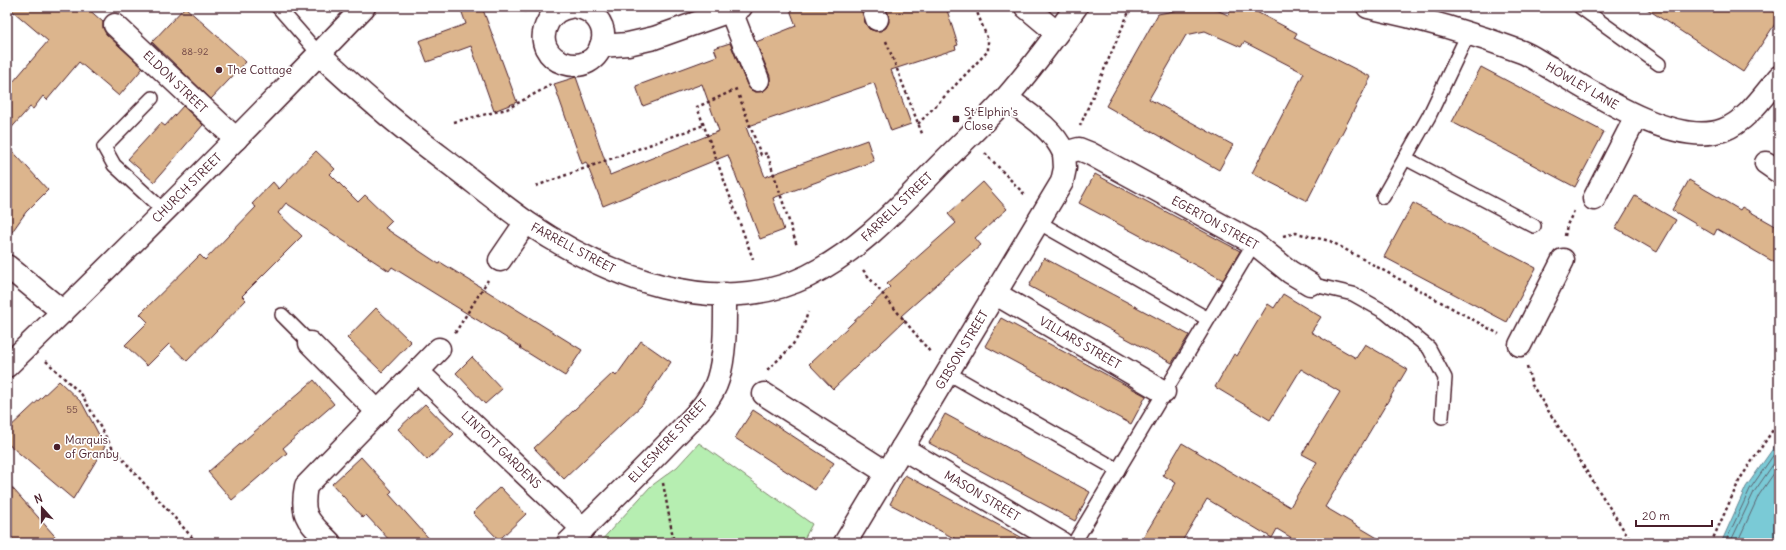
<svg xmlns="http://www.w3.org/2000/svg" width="1786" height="550" viewBox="0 0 1786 550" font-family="Delius,sans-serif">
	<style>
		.green { fill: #b6eeb1; stroke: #80866e }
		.water { fill: #7acad6; stroke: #678692 }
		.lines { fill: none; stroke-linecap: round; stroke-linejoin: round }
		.shore { stroke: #5d636f; stroke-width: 1 }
		.building { fill: #dcb58d; stroke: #4a1f2b }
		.lane-casing { stroke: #4a1f2b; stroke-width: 16 }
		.street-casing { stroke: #4a1f2b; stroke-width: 25 }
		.secondary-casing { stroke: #4a1f2b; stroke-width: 25 }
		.path { stroke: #4a1f2b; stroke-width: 2.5; stroke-dasharray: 3 3; stroke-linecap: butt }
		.lane { stroke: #fff; stroke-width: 13 }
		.street { stroke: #fff; stroke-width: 22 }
		.secondary { stroke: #fff; stroke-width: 22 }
		.poi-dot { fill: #4a1f2b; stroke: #fff; stroke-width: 1.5 }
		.labels { text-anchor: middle; stroke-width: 3.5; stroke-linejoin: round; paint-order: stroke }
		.number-label { font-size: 10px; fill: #6e4444 }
		.poi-label { font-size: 12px; fill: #4a1f2b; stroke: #fff; text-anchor: start }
		.street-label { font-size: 12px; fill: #4a1f2b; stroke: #fff }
	</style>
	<rect width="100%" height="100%" fill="#fff"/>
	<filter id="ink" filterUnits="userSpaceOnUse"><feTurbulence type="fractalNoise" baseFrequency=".025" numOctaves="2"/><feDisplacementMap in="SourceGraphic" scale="8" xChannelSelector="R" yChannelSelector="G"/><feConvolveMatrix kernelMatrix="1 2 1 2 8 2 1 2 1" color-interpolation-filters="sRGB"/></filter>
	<g filter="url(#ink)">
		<path class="green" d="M699 443 812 524 802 543H599L650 487 677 467Z"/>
		<path class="water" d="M1779 440V543H1721L1746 487Z"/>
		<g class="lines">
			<g class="shore">
				<path d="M1725 543 1750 489 1779 447"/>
				<path d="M1730 543 1754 492 1779 456"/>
				<path d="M1737 543 1759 495 1779 466"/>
			</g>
		</g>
		<g class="building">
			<path d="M8 7H86L103 22V28L106 34 143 68 119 96 79 62 47 100 43 96 33 109 30 107 7 133V89L48 41Z"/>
			<path d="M185 7 246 62 211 99 152 42Z"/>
			<path d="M460 7H482L517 102 494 111 471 46 427 62 419 41 466 24Z"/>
			<path d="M789 7H861L865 23 869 29 875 31H881L886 28 889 22 886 7H946L958 45 955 46 956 49 891 70 911 124 891 131 874 83 746 127 765 177 867 140 874 161 773 198 784 230 760 239 728 155 603 206 586 162 582 164 554 84 576 77 610 175 719 131 702 84 643 106 636 86 717 56 714 48 730 43 747 85 751 90 756 92 763 91 768 87 770 81V76L756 42 796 26Z"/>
			<path d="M1195 7H1210L1228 15 1233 7H1247L1297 33 1294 38 1371 77 1307 201 1252 173 1304 73 1244 42 1241 47 1205 31 1186 35 1149 99 1233 145 1219 170 1106 106 1158 14Z"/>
			<path d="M1644 7H1779V18L1743 72Z"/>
			<path d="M1481 67 1604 132 1575 187 1452 122Z"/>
			<path d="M183 106 203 125 154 182 128 159 161 123 165 126Z"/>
			<path d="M7 145 48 190 26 212 7 239Z"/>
			<path d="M316 151 335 169 330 174 358 202 365 195 392 221 385 228 439 264 440 262 582 350 565 376 520 348 521 347 392 267 389 271 286 203 278 213 302 236 242 296 246 300 187 361 169 344 147 366 125 345 148 322 140 314 200 255 205 260 256 207 252 204 273 182 279 189Z"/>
			<path d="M1095 174 1240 251 1223 280 1079 203Z"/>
			<path d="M1689 180 1740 210 1742 207 1779 228V265L1717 229 1714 235 1672 210Z"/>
			<path d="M983 182 1007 209 975 238 981 245 901 316 905 320 833 389 809 364 890 287 887 284 956 223 948 214Z"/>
			<path d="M1635 196 1676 220 1657 252 1616 228Z"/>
			<path d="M1413 203 1536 268 1507 322 1384 257Z"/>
			<path d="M1044 258 1189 335 1172 363 1029 286Z"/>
			<path d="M1283 294 1321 317 1311 332 1356 358 1365 344 1407 369 1325 507 1386 543H1300L1277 529 1272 538 1207 499 1181 543H1140L1176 483 1163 475 1182 443 1290 507 1317 462 1302 454 1340 392 1301 369 1270 420 1215 387 1234 354 1237 356 1268 304 1274 308Z"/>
			<path d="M376 308 411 342 382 372 347 338Z"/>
			<path d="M1001 318 1146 396 1131 424 985 346Z"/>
			<path d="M641 341 671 362 642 405 564 479 534 448 613 373 616 376Z"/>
			<path d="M472 357 502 389 485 404 456 373Z"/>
			<path d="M314 380 334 404 283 448 287 453 232 500 208 472Z"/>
			<path d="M59 381 82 403 105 446 73 499 7 443V430Z"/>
			<path d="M425 404 454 434 427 460 398 429Z"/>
			<path d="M753 410 834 463 815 490 735 438Z"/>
			<path d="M945 414 1090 492 1075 521 929 443Z"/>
			<path d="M361 457 392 491 389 494 433 543H392L366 515 363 518 332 484Z"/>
			<path d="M905 475 1032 543H963L890 504Z"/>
			<path d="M7 482 61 543H7Z"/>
			<path d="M500 487 526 514 499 540 473 513Z"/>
		</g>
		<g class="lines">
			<g class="lane-casing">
				<g id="lane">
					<path d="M278 7 319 54"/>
					<path d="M1580 7 1659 64"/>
					<path d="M152 98 104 147 114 165 164 211"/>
					<path d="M1405 158 1534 226"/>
					<path d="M1383 197 1429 116 1468 34"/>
					<path d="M1038 222 1208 319"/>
					<path d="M1310 284 1353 294 1385 312 1429 348 1445 378 1442 417"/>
					<path d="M282 315 310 343"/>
					<path d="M948 373 1118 470"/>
					<path d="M1074 543 1254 243"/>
				</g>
			</g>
			<g class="street-casing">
				<g id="street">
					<path d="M570 7C561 8 553 13 548 22 526 62 595 86 603 39 605 23 592 9 577 7"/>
					<path d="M873 7 877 19"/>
					<path d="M1026 7 1057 33"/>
					<path d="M1368 7C1420 18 1472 33 1522 52 1532 56 1541 63 1551 68 1592 92 1674 148 1723 130 1747 121 1763 96 1779 77"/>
					<path d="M731 11 758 80"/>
					<path d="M115 25 236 139"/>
					<path d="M601 46 628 44 654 38 741 7"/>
					<path d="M1006 98C1028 114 1052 127 1064 153L1079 149 1089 153 1254 243 1290 272 1310 284"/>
					<path d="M1766 163 1779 172"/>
					<path d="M1594 199 1636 117"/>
					<path d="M500 260 526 222"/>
					<path d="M7 266 63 312"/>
					<path d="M996 294 1164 392"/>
					<path d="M310 343 378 412"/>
					<path d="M1520 345 1563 260"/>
					<path d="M418 372 583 529"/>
					<path d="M764 394 887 473"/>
					<path d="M902 448 1061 543"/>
					<path d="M330 543C309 521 300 518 306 486L439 349"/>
					<path d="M568 543C604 508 640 473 674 437 690 420 711 402 718 379 726 352 725 322 725 294"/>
					<path d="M845 543 1062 182 1065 168 1064 153"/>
				</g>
			</g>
			<g class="secondary-casing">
				<g id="secondary">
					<path d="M319 54C340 73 361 93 383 111 407 132 433 151 458 170 480 187 503 206 526 222 606 276 715 321 808 276 860 250 896 210 936 169 959 145 984 123 1006 98 1031 69 1054 38 1076 7"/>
					<path d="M7 366C128 249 247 129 364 7"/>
				</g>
			</g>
			<g class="path">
				<path d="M518 7 527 12"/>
				<path d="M886 41 923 136"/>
				<path d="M737 89 697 107 753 259"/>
				<path d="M739 96 761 155 767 153 797 246"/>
				<path d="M454 122 507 109 549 86 550 83"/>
				<path d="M918 124 988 51V40L975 7"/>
				<path d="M1080 126 1131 7"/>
				<path d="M985 153 1026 196"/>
				<path d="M536 186 704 125"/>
				<path d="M1283 236 1296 233 1330 241 1499 334"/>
				<path d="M1565 236 1567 225 1574 211"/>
				<path d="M863 270 931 353"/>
				<path d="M455 333 488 280"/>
				<path d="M46 361 82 395 111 446 197 543"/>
				<path d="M1527 367 1532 385 1632 543"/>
				<path d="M767 370C790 349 799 342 808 312"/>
				<path d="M663 483 674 543"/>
				<path d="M1711 543 1740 479 1779 421"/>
			</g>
			<use href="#lane" class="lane"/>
			<use href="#street" class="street"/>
			<use href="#secondary" class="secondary"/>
		</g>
	</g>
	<g class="poi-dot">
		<circle cx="219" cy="70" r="4"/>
		<rect x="952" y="115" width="8" height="8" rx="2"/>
		<circle cx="57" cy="447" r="4"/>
	</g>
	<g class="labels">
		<g class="number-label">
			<text x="195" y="55">88-92</text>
			<text x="72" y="413">55</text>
		</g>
		<g class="poi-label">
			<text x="227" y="74">The Cottage</text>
			<text x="964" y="116">St Elphin's<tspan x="964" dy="14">Close</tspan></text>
			<text x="65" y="444">Marquis<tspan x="65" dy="14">of Granby</tspan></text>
		</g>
		<g class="street-label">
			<text transform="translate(175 82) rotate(44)" y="4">ELDON STREET</text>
			<text transform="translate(1582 86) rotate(30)" y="4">HOWLEY LANE</text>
			<text transform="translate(187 188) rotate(-45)" y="4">CHURCH STREET</text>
			<text transform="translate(897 207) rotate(-44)" y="4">FARRELL STREET</text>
			<text transform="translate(1215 223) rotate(29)" y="4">EGERTON STREET</text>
			<text transform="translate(573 248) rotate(28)" y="4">FARRELL STREET</text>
			<text transform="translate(1080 343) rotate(30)" y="4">VILLARS STREET</text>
			<text transform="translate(962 350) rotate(-59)" y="4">GIBSON STREET</text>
			<text transform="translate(668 441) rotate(-47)" y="4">ELLESMERE STREET</text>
			<text transform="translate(501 450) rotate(44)" y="4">LINTOTT GARDENS</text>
			<text transform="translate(982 496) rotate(31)" y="4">MASON STREET</text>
		</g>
	</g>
	<rect width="1786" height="550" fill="none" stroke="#fff" stroke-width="24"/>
	<rect x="12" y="12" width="1762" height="526" fill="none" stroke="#4a1f2b" stroke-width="1.5" filter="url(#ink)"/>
	<g transform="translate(42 508) rotate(339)" stroke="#ffffff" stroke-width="3" paint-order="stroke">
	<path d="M0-3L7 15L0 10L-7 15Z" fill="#4a1f2b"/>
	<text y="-6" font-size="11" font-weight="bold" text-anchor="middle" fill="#4a1f2b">N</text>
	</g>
	<path d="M1636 520v6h76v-6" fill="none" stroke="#4a1f2b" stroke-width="2"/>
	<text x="1642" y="520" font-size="12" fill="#4a1f2b" stroke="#ffffff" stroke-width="3" paint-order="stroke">20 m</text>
</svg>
